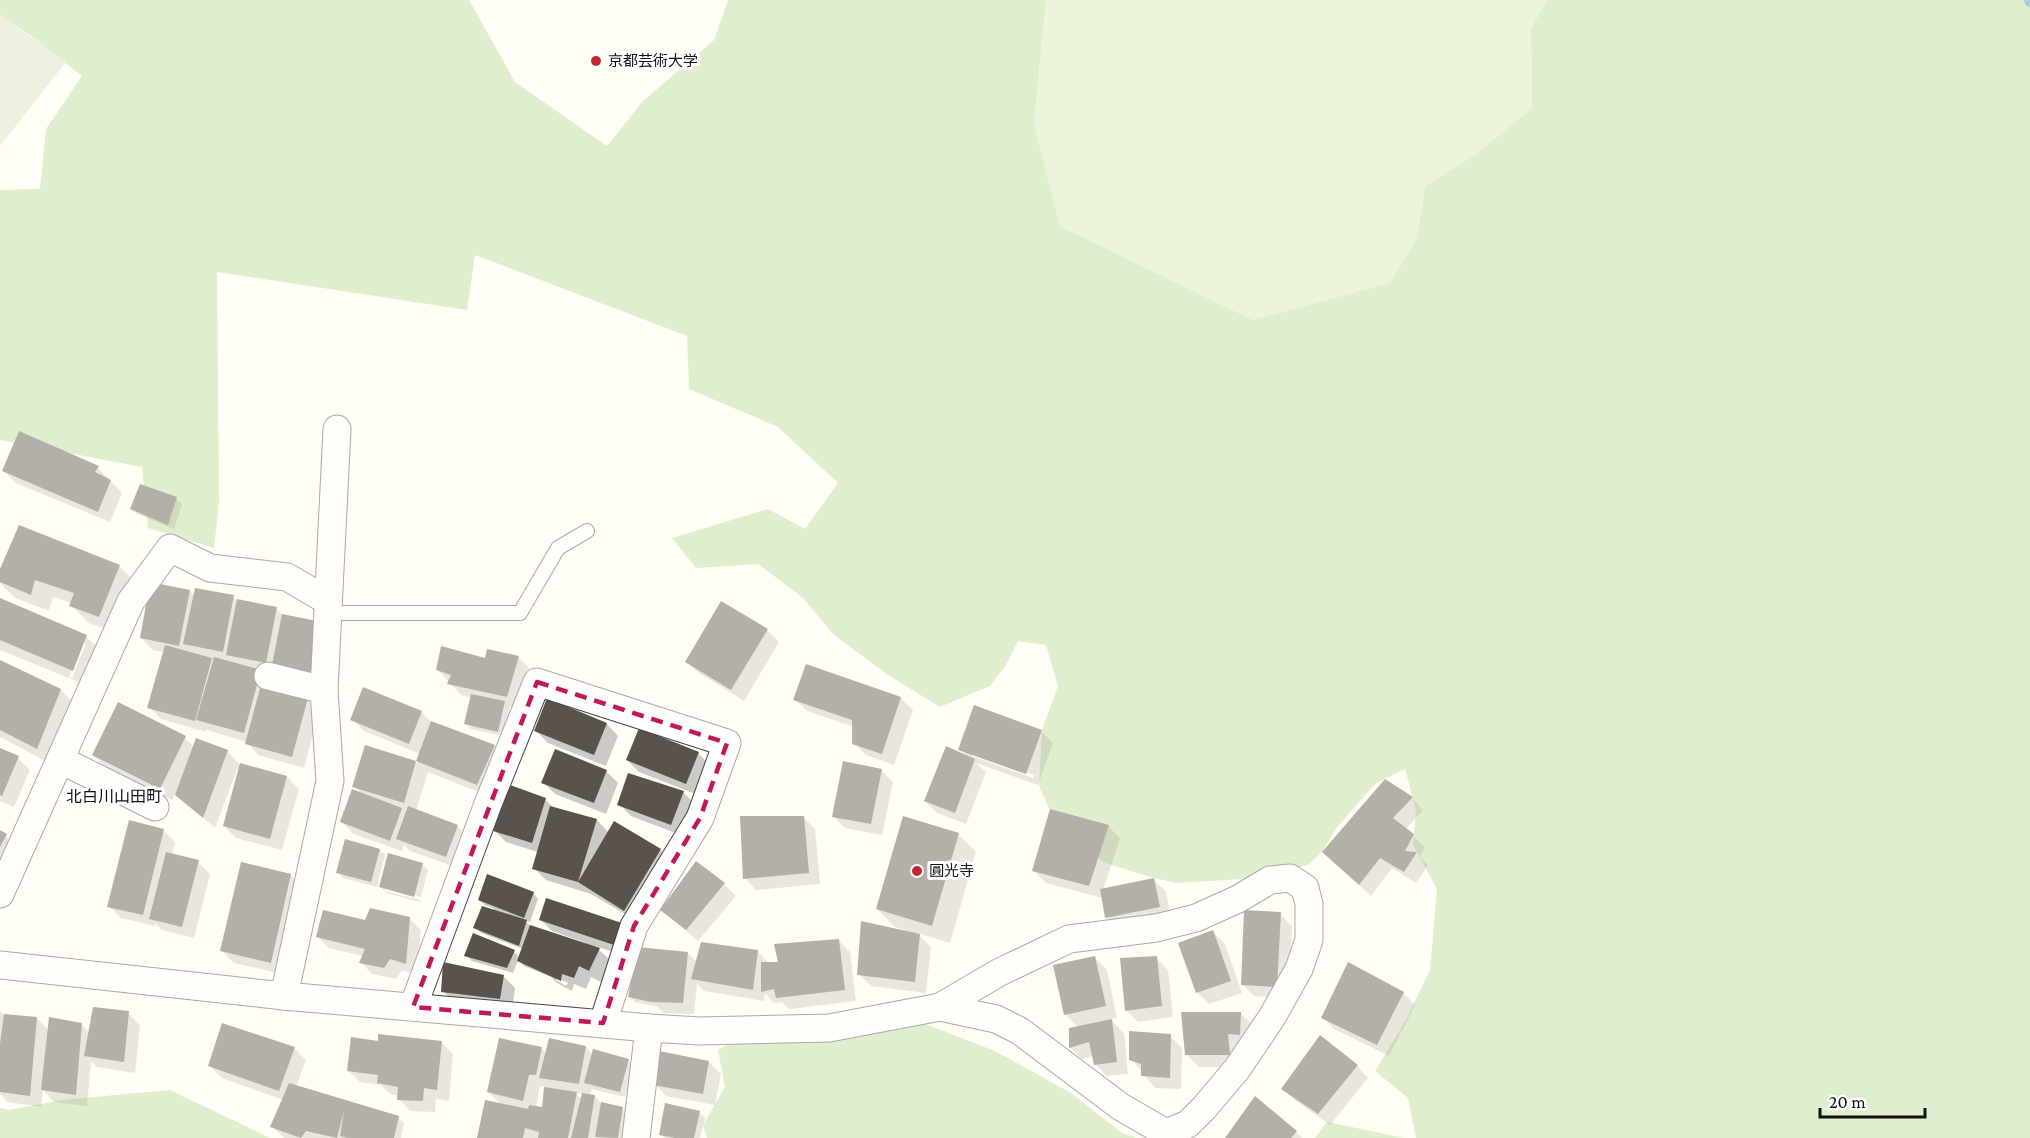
<svg xmlns="http://www.w3.org/2000/svg" width="2030" height="1138" viewBox="0 0 2030 1138" font-family="'Crimson Pro','Noto Sans JP',serif">
	<style>
		.green { fill: #d5ebbd }
		.forest { fill: #b9dc9c }
		.cemetery { fill: #d9e3c4 }
		.shadow { fill: #0003; fill-rule: evenodd }
		.lines { fill: none; stroke-linecap: round; stroke-linejoin: round }
		.stream { stroke: #3f96cf; stroke-width: 10 }
		.building { fill: #5a524d }
		.service-casing { stroke: #444; stroke-width: 16 }
		.minor-casing { stroke: #444; stroke-width: 29 }
		.service { stroke: #fff; stroke-width: 14 }
		.minor { stroke: #fff; stroke-width: 27 }
		.marked { fill: none; stroke: #c2185b; stroke-width: 4.5; stroke-dasharray: 12 8; stroke-linejoin: round }
		.poi-dot { fill: #c4262e; stroke: #fff; stroke-width: 2 }
		.labels { text-anchor: middle; stroke-width: 6; stroke-linejoin: round; paint-order: stroke }
		.poi-label { font-size: 15px; fill: #111; stroke: #fff; text-anchor: start }
		.neighbourhood-label { font-size: 16px; fill: #111; stroke: #fff }
	</style>
	<rect width="100%" height="100%" fill="#fffdf5"/>
	<path class="green" d="M1046 0H1547L1531 28 1532 108 1476 154 1425 186 1417 238 1390 284 1253 320 1060 226 1034 124Z"/>
	<g class="forest">
		<path d="M0 0H469L515 82 607 146 643 101 714 40 728 0H1046L1034 124 1060 226 1253 320 1390 283 1417 238 1425 186 1476 154 1532 108 1531 28 1547 0H2030V1138H1416L1408 1098 1375 1071 1406 1020 1430 970 1437 889 1413 845 1416 810 1405 769 1375 784 1337 827 1322 852 1308 865 1259 878 1176 883 1154 878 1105 863 1060 832 1039 786 1042 730 1058 686 1046 645 1018 641 1006 665 990 686 940 707 888 675 834 635 802 597 758 564 696 568 672 538 768 509 805 529 838 483 778 427 689 389 687 336 475 255 467 310 217 272 219 502 214 548 148 528 142 467 0 440V190L40 189 46 129 82 76 31 36 0 15Z"/>
		<path d="M906 1015 933 1027 995 1051 1071 1093 1122 1133 1137 1138H707L703 1125 725 1087 718 1050 747 1033Z"/>
		<path d="M170 1090 270 1138H0V1108L9 1110 62 1100Z"/>
		<path d="M1327 1122 1405 1138H1315Z"/>
	</g>
	<path class="cemetery" d="M0 15 66 62 0 146Z"/>
	<g class="shadow">
		<path d="M20 433 98 468 122 493 110 522 16 483 4 471Z"/>
		<path d="M141 486 176 499 182 504 174 529 137 514 131 509Z"/>
		<path d="M119 566 137 584 117 633 89 623 71 605 72 603 53 597 49 611 15 598 0 583V573Z"/>
		<path d="M190 591 194 596 233 597 237 601 276 609 283 615 308 696 320 708 304 768 258 755 247 742 210 731 207 729 206 732 161 719 149 707 164 652 153 650 141 638Z"/>
		<path d="M0 600 86 637 104 654 91 687 0 650ZM83 643H86L72 678 69 677Z"/>
		<path d="M767 630 779 642 744 701 699 673 687 662Z"/>
		<path d="M518 657 530 669 519 708 510 706 503 736 471 729 466 723 471 698 461 695 438 670 486 659Z"/>
		<path d="M0 662 61 690 78 708 55 766 0 737Z"/>
		<path d="M901 698 913 710 894 765 866 755 854 743V727L807 711 795 699Z"/>
		<path d="M548 700 607 724 618 736 606 766 548 743 536 731Z"/>
		<path d="M118 704 185 738 194 747 227 751 239 764 287 777 299 789 282 850 236 838 224 826 240 769H237L215 828 176 793 172 800 105 767 93 755Z"/>
		<path d="M421 712 433 724 495 746 506 758 489 796 428 772 416 811 457 826 469 838 458 868 410 851 404 845 402 851 354 834 342 822 363 795 354 786 366 747 417 763 420 754 364 731 352 719Z"/>
		<path d="M1041 731 1053 743 1038 785 976 763 986 772 966 824 937 813 925 801 968 757 960 749ZM972 753 1034 775 1033 778 972 756Z"/>
		<path d="M0 750 18 758 30 770 14 807 0 801Z"/>
		<path d="M698 753 710 765 698 795 639 772 627 760Z"/>
		<path d="M881 770 893 782 882 835 845 828 833 816Z"/>
		<path d="M606 771 618 783 606 814 555 794 543 782Z"/>
		<path d="M682 791 695 804 683 836 631 816 619 804Z"/>
		<path d="M1412 798 1423 810 1406 829 1425 847 1420 857 1428 865 1416 883 1392 868 1371 896 1336 863Z"/>
		<path d="M545 799 554 808 597 820 609 833 615 823 661 850 672 862 637 921 591 894 546 880 534 868 538 852 506 842 494 830Z"/>
		<path d="M803 817 815 829 820 884 756 890 745 878Z"/>
		<path d="M1108 826 1120 838 1103 890 1154 880 1166 892 1171 919 1118 929 1106 917 1103 898 1046 883 1034 871Z"/>
		<path d="M163 830 175 842 172 855 198 862 210 874 194 938 162 930 155 923V926L121 918 109 906Z"/>
		<path d="M0 832 18 847 0 879Z"/>
		<path d="M958 834 976 852 950 943 917 933 931 947 926 993 871 986 859 974 905 930 895 927 877 909Z"/>
		<path d="M380 850 385 855 377 887 343 878 338 872Z"/>
		<path d="M696 863 724 884 736 896 698 941 662 910Z"/>
		<path d="M422 864 428 870 421 897 385 888V891L420 900V902L386 893 381 887Z"/>
		<path d="M291 875 303 887 283 974 234 963 222 951Z"/>
		<path d="M533 893 538 899 530 922 525 920 531 927 585 945 586 943 552 931 540 919 624 926 629 957 595 946 611 961 601 982 591 977 586 989 574 984 572 991 557 983 551 977 524 966 518 960 513 973 472 961 466 955 514 952 520 958 523 949 481 933 475 927 494 909 485 905 479 900ZM556 977 568 983 566 986 556 980Z"/>
		<path d="M1280 914 1292 926 1288 998 1254 996 1242 984Z"/>
		<path d="M409 918 421 930 417 975 402 970 396 979 372 974 361 962 363 956 329 948 317 936 366 922Z"/>
		<path d="M1213 932 1225 944 1242 993 1209 1004 1197 992Z"/>
		<path d="M838 940 850 952 856 1001 789 1009 782 1002 774 1003 765 993 764 1001 704 991 697 984 694 1014 664 1013 658 1007 635 1002 630 997 688 953 697 962 757 951 769 963H780Z"/>
		<path d="M1095 958 1107 970 1117 1018 1110 1019 1124 1033 1128 1074 1107 1076 1095 1064 1094 1056 1082 1059 1071 1048V1029L1079 1028 1065 1014Z"/>
		<path d="M1156 958 1168 970 1173 1017 1138 1022 1126 1010Z"/>
		<path d="M503 976 515 988 512 1010 455 1003 443 991Z"/>
		<path d="M1403 993 1415 1005 1389 1056 1334 1029 1323 1017Z"/>
		<path d="M0 1011 5 1016 37 1019 49 1030 81 1025 90 1033 128 1013 140 1025 135 1073 97 1067 91 1061 87 1106 54 1102 43 1090 41 1107 8 1102 0 1094Z"/>
		<path d="M1241 1014 1253 1025 1241 1067H1199L1187 1055Z"/>
		<path d="M1170 1036 1182 1048 1181 1089 1155 1088 1131 1059Z"/>
		<path d="M380 1042H441L453 1054 449 1101 436 1099 435 1112 410 1111 399 1099V1096L390 1094 381 1085 360 1082 348 1070Z"/>
		<path d="M586 1047 593 1055 628 1060 634 1066 625 1097 592 1089 590 1095 595 1096 600 1102V1104L622 1109 628 1114 624 1138H598L595 1134 594 1138H478L502 1105 488 1092 541 1048 547 1054ZM540 1086 546 1087 544 1109 536 1108ZM575 1093 583 1094 582 1099Z"/>
		<path d="M294 1048 306 1060 296 1087 398 1117 404 1123 401 1138H284L272 1126 283 1100 222 1078 210 1066Z"/>
		<path d="M709 1062 721 1074 715 1105 666 1096 655 1084Z"/>
		<path d="M1357 1066 1368 1078 1330 1125 1295 1100 1283 1089Z"/>
		<path d="M699 1112 705 1118 700 1138H664L661 1134Z"/>
		<path d="M1296 1132 1302 1138H1227Z"/>
	</g>
	<g class="lines">
		<path class="stream" d="M2029 0 2030 2"/>
	</g>
	<g class="building">
		<path d="M19 431 99 466 95 472 111 480 98 512 2 471Z"/>
		<path d="M140 484 177 497 168 525 130 509Z"/>
		<path d="M19 525 120 565 99 617 69 606 74 593 35 580 31 595 0 582V569Z"/>
		<path d="M150 582 190 590 179 646 140 638Z"/>
		<path d="M195 588 234 595 223 652 183 644Z"/>
		<path d="M0 598 87 635 73 671 0 640Z"/>
		<path d="M237 599 277 607 266 663 226 655Z"/>
		<path d="M721 601 768 629 731 690 685 662Z"/>
		<path d="M282 614 322 622 311 678 271 670Z"/>
		<path d="M165 645 212 658 195 721 147 708Z"/>
		<path d="M441 646 485 658 487 649 519 656 507 697 447 684 451 675 436 670Z"/>
		<path d="M214 657 261 670 244 733 196 720Z"/>
		<path d="M0 660 61 689 37 749 0 730Z"/>
		<path d="M806 664 901 697 882 754 852 744V720L793 700Z"/>
		<path d="M262 681 309 694 292 757 245 744Z"/>
		<path d="M363 687 422 711 409 744 350 720Z"/>
		<path d="M471 694 505 701 498 732 464 724Z"/>
		<path d="M547 698 607 723 594 755 534 731Z"/>
		<path d="M118 702 186 736 160 789 92 755Z"/>
		<path d="M974 705 1042 730 1026 774 958 750Z"/>
		<path d="M431 721 495 745 477 785 416 761Z"/>
		<path d="M639 728 699 752 686 784 626 760Z"/>
		<path d="M196 738 228 750 203 818 175 795Z"/>
		<path d="M365 745 416 761 404 803 352 787Z"/>
		<path d="M946 746 975 759 955 813 924 801Z"/>
		<path d="M0 748 19 756 2 796 0 795Z"/>
		<path d="M555 749 607 770 594 803 541 783Z"/>
		<path d="M843 761 882 769 871 824 832 817Z"/>
		<path d="M240 763 287 776 270 839 223 826Z"/>
		<path d="M628 773 684 791 671 825 617 805Z"/>
		<path d="M1385 779 1413 797 1393 818 1414 834 1405 851 1417 852 1404 872 1380 858 1359 885 1322 852Z"/>
		<path d="M510 785 546 798 532 843 493 831Z"/>
		<path d="M352 789 402 808 390 841 340 822Z"/>
		<path d="M408 806 458 825 446 857 396 839Z"/>
		<path d="M550 806 597 819 578 882 614 821 661 849 624 911 578 882 532 869Z"/>
		<path d="M1050 809 1109 825 1089 886 1032 871Z"/>
		<path d="M740 816H804L809 873 743 879Z"/>
		<path d="M903 816 959 833 932 926 876 909Z"/>
		<path d="M129 820 164 829 143 915 107 907Z"/>
		<path d="M0 830 7 834 0 847Z"/>
		<path d="M345 839 380 849 371 882 336 873Z"/>
		<path d="M166 852 199 860 182 927 149 919Z"/>
		<path d="M388 853 423 863 414 897 379 887Z"/>
		<path d="M696 861 725 883 686 930 660 910Z"/>
		<path d="M241 862 291 874 271 963 220 951Z"/>
		<path d="M487 874 534 892 524 918 478 900Z"/>
		<path d="M1154 878 1160 907 1105 918 1100 889Z"/>
		<path d="M546 898 625 924 617 946 539 920Z"/>
		<path d="M482 906 527 920 519 946 473 928Z"/>
		<path d="M370 908 410 917 406 964 390 959 384 968 359 963 365 949 316 937 323 910 365 920Z"/>
		<path d="M1244 910 1281 912 1277 987 1241 985Z"/>
		<path d="M861 921 920 934 915 982 857 975Z"/>
		<path d="M530 925 600 948 589 971 579 966 574 978 562 974 561 981 517 961Z"/>
		<path d="M1213 930 1231 981 1196 993 1178 943Z"/>
		<path d="M473 933 515 950 507 968 464 956Z"/>
		<path d="M839 939 845 990 776 998 774 989 761 992V962H778L774 944Z"/>
		<path d="M701 942 758 950 753 990 691 979Z"/>
		<path d="M638 947 688 952 683 1003 651 1002 628 997Z"/>
		<path d="M1095 956 1106 1006 1064 1015 1053 965Z"/>
		<path d="M1157 956 1162 1006 1125 1011 1120 958Z"/>
		<path d="M443 962 504 975 500 999 441 992Z"/>
		<path d="M1348 962 1404 992 1377 1045 1321 1018Z"/>
		<path d="M93 1007 129 1011 124 1062 84 1056Z"/>
		<path d="M1181 1012H1241L1240 1035 1228 1034 1230 1055H1185Z"/>
		<path d="M4 1014 37 1017 30 1096 0 1092V1044Z"/>
		<path d="M49 1017 82 1023 76 1095 41 1090Z"/>
		<path d="M1112 1019 1117 1062 1094 1065 1089 1042 1069 1048V1028Z"/>
		<path d="M222 1023 295 1047 279 1091 208 1066Z"/>
		<path d="M1129 1031 1171 1034 1170 1078 1141 1076V1064L1129 1060Z"/>
		<path d="M378 1034 442 1041 437 1090 424 1088 423 1101 397 1100 398 1087 377 1083 378 1075 347 1071 351 1037 378 1041Z"/>
		<path d="M1320 1035 1358 1065 1318 1114 1281 1089Z"/>
		<path d="M499 1038 542 1047 536 1075H529L523 1101 487 1092Z"/>
		<path d="M549 1038 586 1046 579 1084 539 1078Z"/>
		<path d="M593 1049 629 1059 620 1092 584 1083Z"/>
		<path d="M659 1051 709 1061 703 1094 653 1085Z"/>
		<path d="M289 1083 399 1116 394 1138H348L340 1136 344 1111 337 1138 306 1131 301 1138 270 1127Z"/>
		<path d="M544 1087 577 1092 568 1138H538L539 1132 525 1128 523 1138H477L485 1100 528 1109 529 1105 542 1107Z"/>
		<path d="M582 1093 595 1095 588 1138H571Z"/>
		<path d="M1255 1096 1297 1131 1291 1138H1225Z"/>
		<path d="M601 1102 623 1107 618 1138 595 1137Z"/>
		<path d="M665 1103 700 1111 694 1138H675L659 1135Z"/>
	</g>
	<g class="lines">
		<g class="service-casing">
			<path id="service" d="M327 613H520L558 548 587 531"/>
		</g>
		<g class="minor-casing">
			<g id="minor">
				<path d="M268 676 324 690 330 781 284 996"/>
				<path d="M324 690 337 429"/>
				<path d="M61 760 155 807"/>
				<path d="M0 894 131 601 170 548 210 568 287 577 328 601"/>
				<path d="M0 965 284 996 649 1028 700 1031 829 1028 940 1007 1000 972 1069 939 1156 928 1196 918 1238 899 1270 880 1290 878 1305 888 1309 904V940L1299 969 1272 1017 1237 1069 1204 1108 1188 1124 1166 1133 1121 1107 1020 1031 996 1019 940 1007"/>
				<path d="M413 1007 488 804 537 682 727 743 700 818 634 926 603 1023"/>
				<path d="M636 1138 649 1028"/>
			</g>
		</g>
		<use href="#service" class="service"/>
		<use href="#minor" class="minor"/>
	</g>
	<path d="M0 0H2030V1138H0ZM537 682 727 743 700 818 634 926 603 1023 413 1007Z" fill="#fffdf5" fill-opacity=".55" fill-rule="evenodd"/>
	<path class="marked" d="M537 682 727 743 700 818 634 926 603 1023 413 1007Z"/>
	<g class="poi-dot">
		<circle cx="596" cy="61" r="6"/>
		<circle cx="917" cy="871" r="6"/>
	</g>
	<g class="labels">
		<g class="poi-label">
			<text x="608" y="66">京都芸術大学</text>
			<text x="929" y="876">圓光寺</text>
		</g>
		<g class="neighbourhood-label">
			<text x="114" y="802">北白川山田町</text>
		</g>
	</g>
	<path d="M1820 1108v9h105v-9" fill="none" stroke="#111111" stroke-width="3"/>
	<text x="1829" y="1108" font-size="18" fill="#111111" stroke="#ffffff" stroke-width="4.5" paint-order="stroke">20 m</text>
</svg>
